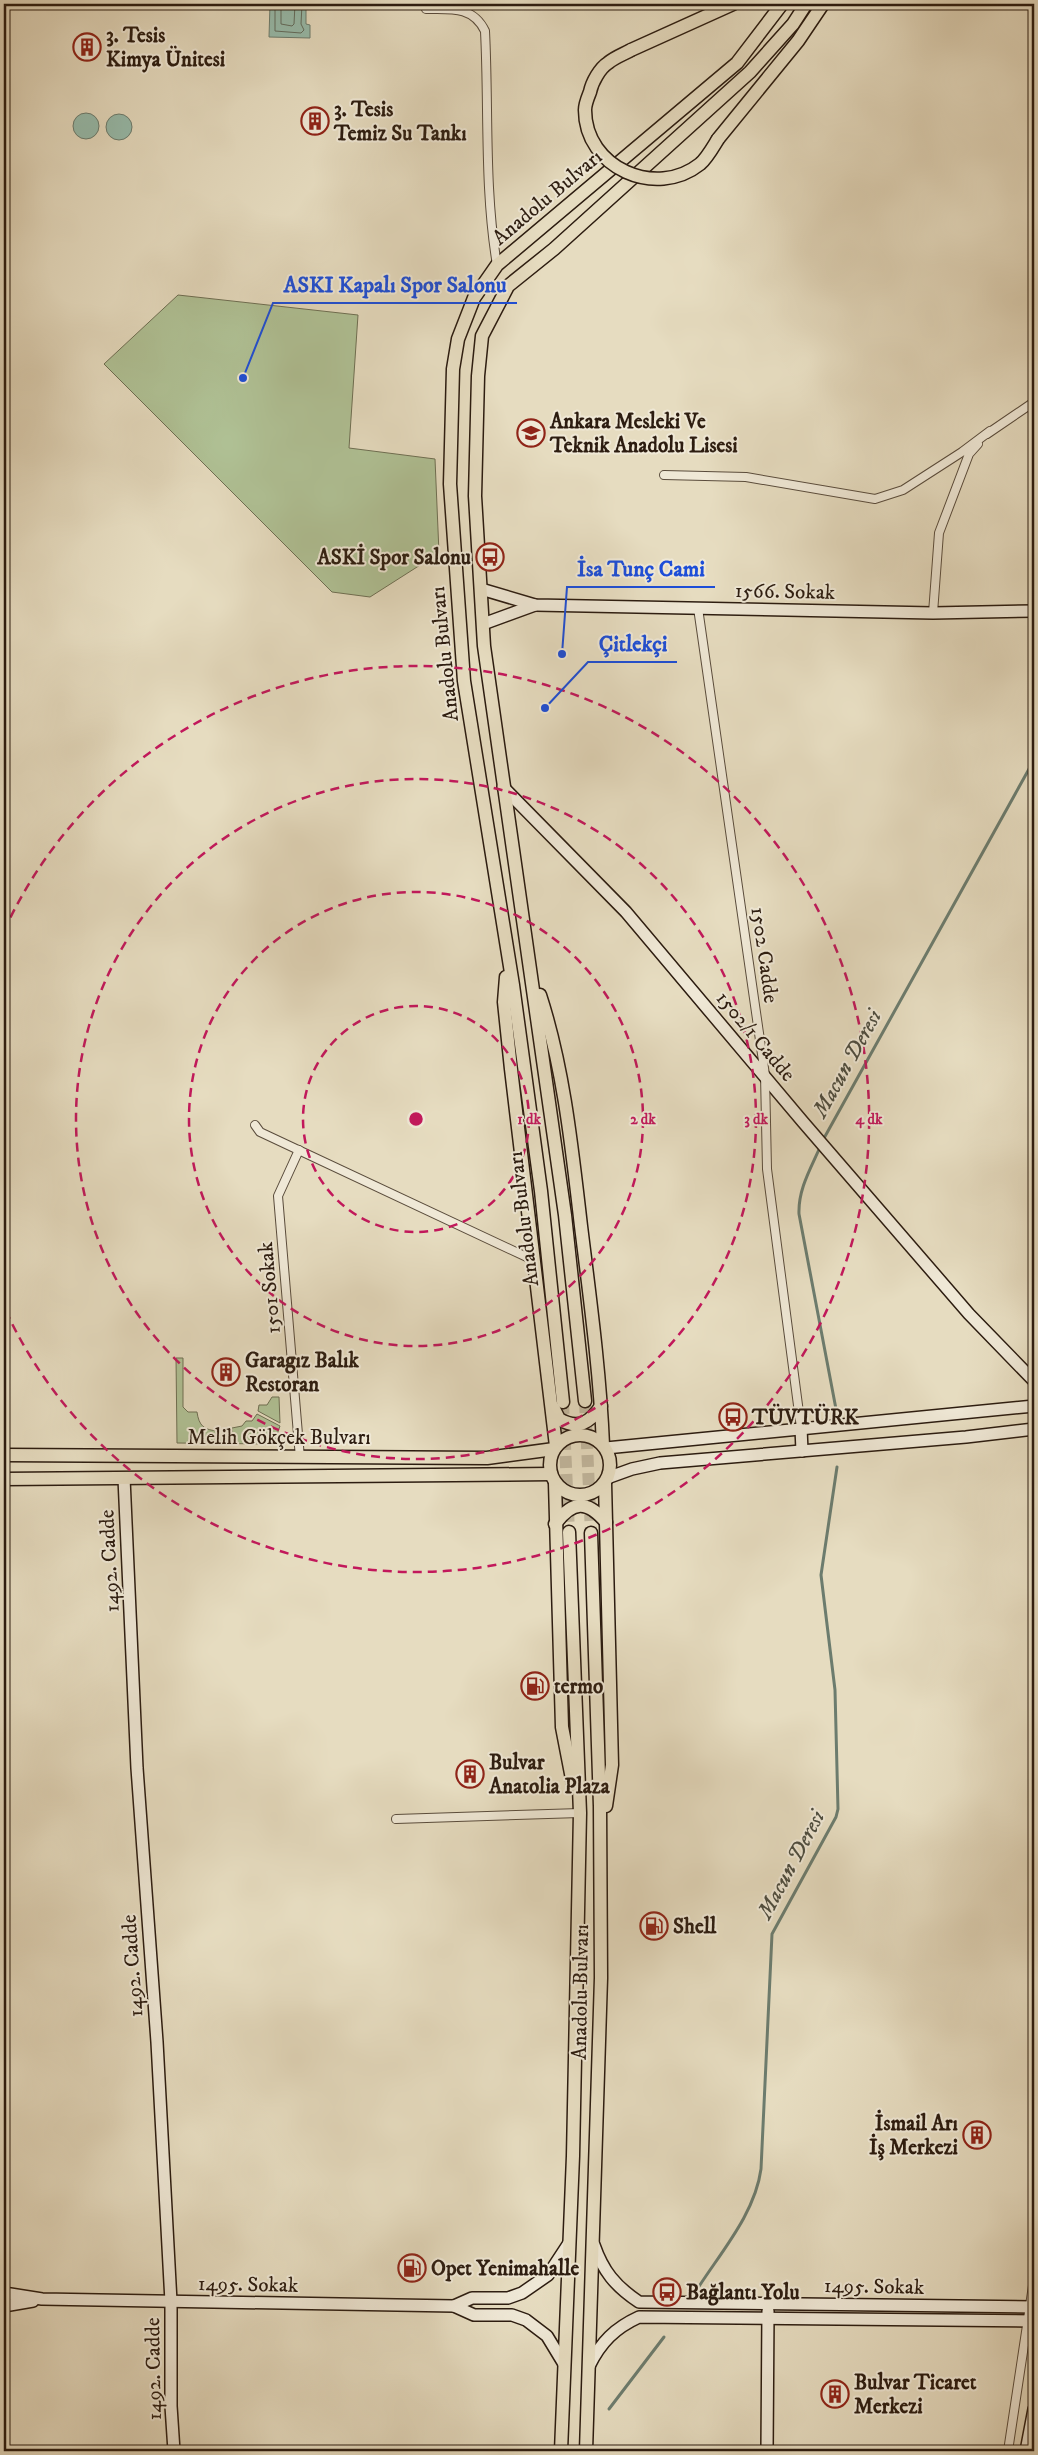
<svg xmlns="http://www.w3.org/2000/svg" width="1038" height="2455" viewBox="0 0 1038 2455" font-family="'IM FELL DW Pica',serif">
	<style>
		.green { fill: #b0c296; stroke: #6e6f53 }
		.water { fill: #97bcac; stroke: #6c7c6e }
		.lines { fill: none; stroke-linecap: round; stroke-linejoin: round }
		.shore { stroke: #626c5e; stroke-width: 1 }
		.stream { stroke: #6c7c6e; stroke-width: 3 }
		.primary-tunnel { stroke: #c1b69d; stroke-width: 12; stroke-dasharray: 12 6; stroke-linecap: butt }
		.street-casing { stroke: #5a4c3c; stroke-width: 10 }
		.secondary-casing { stroke: #2c1c10; stroke-width: 14 }
		.primary-casing { stroke: #2c1c10; stroke-width: 15 }
		.street { stroke: #efe8d6; stroke-width: 8 }
		.secondary { stroke: #efe8d6; stroke-width: 11 }
		.primary { stroke: #e6dcc0; stroke-width: 12 }
		.primary-bridge-casing { stroke: #2c1c10; stroke-width: 15; stroke-linecap: butt }
		.primary-bridge { stroke: #e6dcc0; stroke-width: 12 }
		.ring { fill: none; stroke: #c2185b; stroke-width: 2.5; stroke-dasharray: 9 6 }
		.labels { text-anchor: middle; stroke-width: 4; stroke-linejoin: round; paint-order: stroke }
		.poi-label { font-size: 21px; font-weight: bold; fill: #2c1c10; stroke: #efe8d6; text-anchor: start }
		.street-label { font-size: 21px; fill: #2c1c10; stroke: #efe8d6 }
		.water-label { font-size: 22px; font-style: italic; fill: #4c4c3f; stroke: #efe8d6 }
		.centre { fill: #c2185b; stroke: #efe8d6; stroke-width: 2.5 }
		.ring-label { font-size: 15px; text-anchor: middle; font-weight: bold; fill: #c2185b; stroke: #efe8d6; stroke-width: 4; stroke-linejoin: round; paint-order: stroke }
		.leader { fill: none; stroke: #1d4ed8; stroke-width: 2 }
		.callout-dot { fill: #1d4ed8; stroke: #efe8d6; stroke-width: 2 }
		.callout-label { font-size: 22px; text-anchor: middle; font-weight: bold; fill: #1d4ed8; stroke: #efe8d6; stroke-width: 4; stroke-linejoin: round; paint-order: stroke }
	</style>
	<rect width="100%" height="100%" fill="#e6dcc0"/>
	<filter id="stains"><feTurbulence type="fractalNoise" baseFrequency=".004" numOctaves="4"/><feColorMatrix values="0 0 0 0 .2 0 0 0 0 .09 0 0 0 0 .02 0 0 0 .5 -.17"/></filter>
	<radialGradient id="worn" r=".72"><stop offset=".6" stop-color="#630" stop-opacity="0"/><stop offset="1" stop-color="#630" stop-opacity=".3"/></radialGradient>
	<g class="green">
		<path d="M178 295 358 315 349 448 435 459 439 553 370 597 332 592 104 364Z"/>
		<path d="M176 1358H183V1407L188 1412H197C199 1426 204 1430 218 1431V1435H232V1428L242 1426 246 1421H252L257 1414 280 1426 275 1440 269 1444 177 1443Z"/>
		<path d="M272 1397H279L280 1423 258 1411 259 1405H267Z"/>
	</g>
	<g class="water">
		<path d="M270 4H311L306 6V24L310 25V38L269 37Z"/>
		<circle cx="86" cy="126" r="13"/>
		<circle cx="119" cy="127" r="13"/>
	</g>
	<g class="lines">
		<g class="shore">
			<path d="M275 4V31L301 33 304 30 301 24 302 4"/>
			<path d="M281 4V24L292 26 294 24 295 4"/>
		</g>
		<g class="stream">
			<path d="M823 1140 1034 760"/>
			<path d="M821 1145C811 1168 798 1189 799 1214L836 1409"/>
			<path d="M696 2291C720 2253 755 2214 761 2169L772 1934 836 1817 838 1809 835 1690 821 1575 837 1467"/>
			<path d="M609 2409 664 2337"/>
		</g>
		<g class="primary-tunnel">
			<path d="M585 1401 591 1533"/>
			<path d="M563 1402 569 1532"/>
		</g>
		<g class="street-casing">
			<g id="street">
				<path d="M426 9C451 9 473 6 485 31 489 110 484 188 497 265"/>
				<path d="M987 434 1034 402"/>
				<path d="M664 475 746 477 875 499 903 490 962 452 990 431"/>
				<path d="M698 608 765 1075 767 1169 801 1428"/>
				<path d="M933 613 939 533 969 454 978 444"/>
				<path d="M255 1125 260 1132 533 1260"/>
				<path d="M299 1150 278 1196 300 1458"/>
				<path d="M396 1819 580 1813"/>
				<path d="M1008 2451 1034 2279"/>
			</g>
		</g>
		<g class="secondary-casing">
			<g id="secondary">
				<path d="M481 589 535 605 933 613 1034 611"/>
				<path d="M483 624 535 605"/>
				<path d="M503 787 626 912 803 1122 969 1314 1034 1381"/>
				<path d="M801 1428 802 1451"/>
				<path d="M606 1448 1034 1406"/>
				<path d="M124 1478 137 1768 157 2042 171 2302V2406L174 2451"/>
				<path d="M607 1478 632 1469 660 1463 966 1437 1034 1429"/>
				<path d="M594 2245C603 2271 615 2286 639 2302L1034 2307"/>
				<path d="M4 2293 42 2299 454 2306 474 2315H512L526 2320 547 2336 564 2364"/>
				<path d="M4 2306 33 2301"/>
				<path d="M454 2306 472 2298H508L522 2293 548 2275 569 2243"/>
				<path d="M589 2366C601 2342 615 2328 639 2317L1034 2321"/>
				<path d="M767 2451 768 2311"/>
				<path d="M1026 2451 1034 2409"/>
			</g>
		</g>
		<g class="primary-casing">
			<g id="primary">
				<path d="M631 50 733 4"/>
				<path d="M718 139 798 41 823 4"/>
				<path d="M506 977 504 1002 511 1069 556 1446"/>
				<path d="M540 995C564 1069 572 1149 581 1226 590 1299 600 1372 603 1445"/>
				<path d="M585 1401 565 1215 484 646 475 496 478 376 482 336 508 286 554 249 750 72 793 24 806 4"/>
				<path d="M563 1402 541 1191 513 985 464 681 450 484 453 369 458 339 474 298 497 265 737 63 782 4"/>
				<path d="M553 1407 559 1419C578 1430 590 1423 601 1406"/>
				<circle cx="580" cy="1465" r="30"/>
				<path d="M4 1455 487 1458 554 1449"/>
				<path d="M4 1479 551 1474"/>
				<path d="M555 1483 562 1727 573 1784"/>
				<path d="M605 1483 612 1765 606 1806"/>
				<path d="M555 1524C573 1500 587 1500 606 1522"/>
				<path d="M561 2451 573 2156 580 1813 569 1532"/>
				<path d="M586 2451 601 1978 600 1806 591 1533"/>
			</g>
		</g>
		<use href="#street" class="street"/>
		<use href="#secondary" class="secondary"/>
		<use href="#primary" class="primary"/>
		<g class="primary-bridge-casing">
			<path id="primary-bridge" d="M631 50C624 54 615 57 608 63 600 68 592 82 590 92 588 97 585 104 585 110 585 168 656 199 700 164 707 158 713 147 718 139"/>
		</g>
		<use href="#primary-bridge" class="primary-bridge"/>
	</g>
	<g class="ring">
		<circle cx="416" cy="1119" r="113"/>
		<circle cx="416" cy="1119" r="227"/>
		<circle cx="416" cy="1119" r="340"/>
		<path d="M4 931A453 453 0 1 1 4 1307"/>
	</g>
	<defs>
		<g id="building-ring" transform="scale(1.4375)"><circle r="9.5" fill="#efe8d6" stroke="#8f2418" stroke-width="1.5"/><path d="M-4-6H4V6H1V3H-1V6H-4ZM-2.5-4.3h1.7v1.8h-1.7ZM.8-4.3h1.7v1.8H.8ZM-2.5-1h1.7V.8h-1.7ZM.8-1h1.7V.8H.8Z" fill="#8f2418"/></g>
		<g id="school-ring" transform="scale(1.4375)"><circle r="9.5" fill="#efe8d6" stroke="#8f2418" stroke-width="1.5"/><path d="M0-5L7-2L0 1L-7-2ZM-4 1L0 2.5L4 1V4Q0 6-4 4Z" fill="#8f2418"/></g>
		<g id="bus-ring" transform="scale(1.4375)"><circle r="9.5" fill="#efe8d6" stroke="#8f2418" stroke-width="1.5"/><path d="M-5-6H5V4H4V6H2V4H-2V6H-4V4H-5ZM-3.5-4V0h7V-4ZM-3.5 1.2v1.5H-2V1.2ZM2 1.2v1.5H3.5V1.2Z" fill="#8f2418"/></g>
		<g id="fuel-ring" transform="scale(1.4375)"><circle r="9.5" fill="#efe8d6" stroke="#8f2418" stroke-width="1.5"/><path d="M-5.5-6h7V0h2V4h1.3V-2.5L3-4.5l.8-.8L6-3V5H2.5V1h-1V6h-7ZM-4.2-4.7v3.2H.2V-4.7Z" fill="#8f2418"/></g>
	</defs>
	<g fill-rule="evenodd">
		<use href="#building-ring" x="87" y="47"/>
		<use href="#building-ring" x="315" y="121"/>
		<use href="#school-ring" x="531" y="433"/>
		<use href="#bus-ring" x="490" y="557"/>
		<use href="#building-ring" x="226" y="1372"/>
		<use href="#bus-ring" x="733" y="1417"/>
		<use href="#fuel-ring" x="535" y="1686"/>
		<use href="#building-ring" x="470" y="1774"/>
		<use href="#fuel-ring" x="654" y="1926"/>
		<use href="#building-ring" x="977" y="2135"/>
		<use href="#fuel-ring" x="412" y="2268"/>
		<use href="#bus-ring" x="667" y="2292"/>
		<use href="#building-ring" x="835" y="2394"/>
	</g>
	<g class="labels">
		<g class="poi-label">
			<text x="106" y="42">3. Tesis<tspan x="106" dy="24">Kimya Ünitesi</tspan></text>
			<text x="334" y="116">3. Tesis<tspan x="334" dy="24">Temiz Su Tankı</tspan></text>
			<text x="550" y="428">Ankara Mesleki Ve<tspan x="550" dy="24">Teknik Anadolu Lisesi</tspan></text>
			<text x="471" y="564" text-anchor="end">ASKİ Spor Salonu</text>
			<text x="245" y="1367">Garagız Balık<tspan x="245" dy="24">Restoran</tspan></text>
			<text x="752" y="1424">TÜVTÜRK</text>
			<text x="554" y="1693">termo</text>
			<text x="489" y="1769">Bulvar<tspan x="489" dy="24">Anatolia Plaza</tspan></text>
			<text x="673" y="1933">Shell</text>
			<text x="958" y="2130" text-anchor="end">İsmail Arı<tspan x="958" dy="24">İş Merkezi</tspan></text>
			<text x="431" y="2275">Opet Yenimahalle</text>
			<text x="686" y="2299">Bağlantı Yolu</text>
			<text x="854" y="2389">Bulvar Ticaret<tspan x="854" dy="24">Merkezi</tspan></text>
		</g>
		<g class="street-label">
			<text transform="translate(547 197) rotate(-40)" y="7">Anadolu Bulvarı</text>
			<text transform="translate(785 591) rotate(1)" y="7">1566. Sokak</text>
			<text transform="translate(444 654) rotate(-96)" y="7">Anadolu Bulvarı</text>
			<text transform="translate(765 955) rotate(82)" y="7">1502 Cadde</text>
			<text transform="translate(756 1036) rotate(50)" y="7">1502/1 Cadde</text>
			<text transform="translate(523 1219) rotate(-97)" y="7">Anadolu Bulvarı</text>
			<text transform="translate(269 1288) rotate(-95)" y="7">1501 Sokak</text>
			<text x="279" y="1444">Melih Gökçek Bulvarı</text>
			<text transform="translate(109 1561) rotate(-93)" y="7">1492. Cadde</text>
			<text transform="translate(132 1966) rotate(-94)" y="7">1492. Cadde</text>
			<text transform="translate(580 1992) rotate(-89)" y="7">Anadolu Bulvarı</text>
			<text transform="translate(248 2284) rotate(1)" y="7">1495. Sokak</text>
			<text transform="translate(874 2286) rotate(1)" y="7">1495. Sokak</text>
			<text transform="translate(153 2369) rotate(-91)" y="7">1492. Cadde</text>
		</g>
		<g class="water-label">
			<text transform="translate(846 1063) rotate(-61)" y="8">Macun Deresi</text>
			<text transform="translate(790 1864) rotate(-62)" y="8">Macun Deresi</text>
		</g>
	</g>
	<circle cx="416" cy="1119" r="8" class="centre"/>
	<g class="ring-label">
		<text x="529" y="1124">1 dk</text>
		<text x="643" y="1124">2 dk</text>
		<text x="756" y="1124">3 dk</text>
		<text x="869" y="1124">4 dk</text>
	</g>
	<path class="leader" d="M243 378L273 303H517M562 654L567 587H715M545 708L588 662H677"/>
	<g class="callout-dot">
		<circle cx="243" cy="378" r="5"/>
		<circle cx="562" cy="654" r="5"/>
		<circle cx="545" cy="708" r="5"/>
	</g>
	<g class="callout-label">
		<text x="395" y="292">ASKI Kapalı Spor Salonu</text>
		<text x="641" y="576">İsa Tunç Cami</text>
		<text x="633" y="651">Çitlekçi</text>
	</g>
	<rect width="1038" height="2455" fill="none" stroke="#e6dcc0" stroke-width="20"/>
	<rect x="5" y="5" width="1028" height="2445" fill="none" stroke="#2c1c10" stroke-width="2.5"/>
	<rect x="10" y="10" width="1018" height="2435" fill="none" stroke="#2c1c10"/>
	<rect width="100%" height="100%" filter="url(#stains)"/>
	<rect width="100%" height="100%" fill="url(#worn)"/>
</svg>
